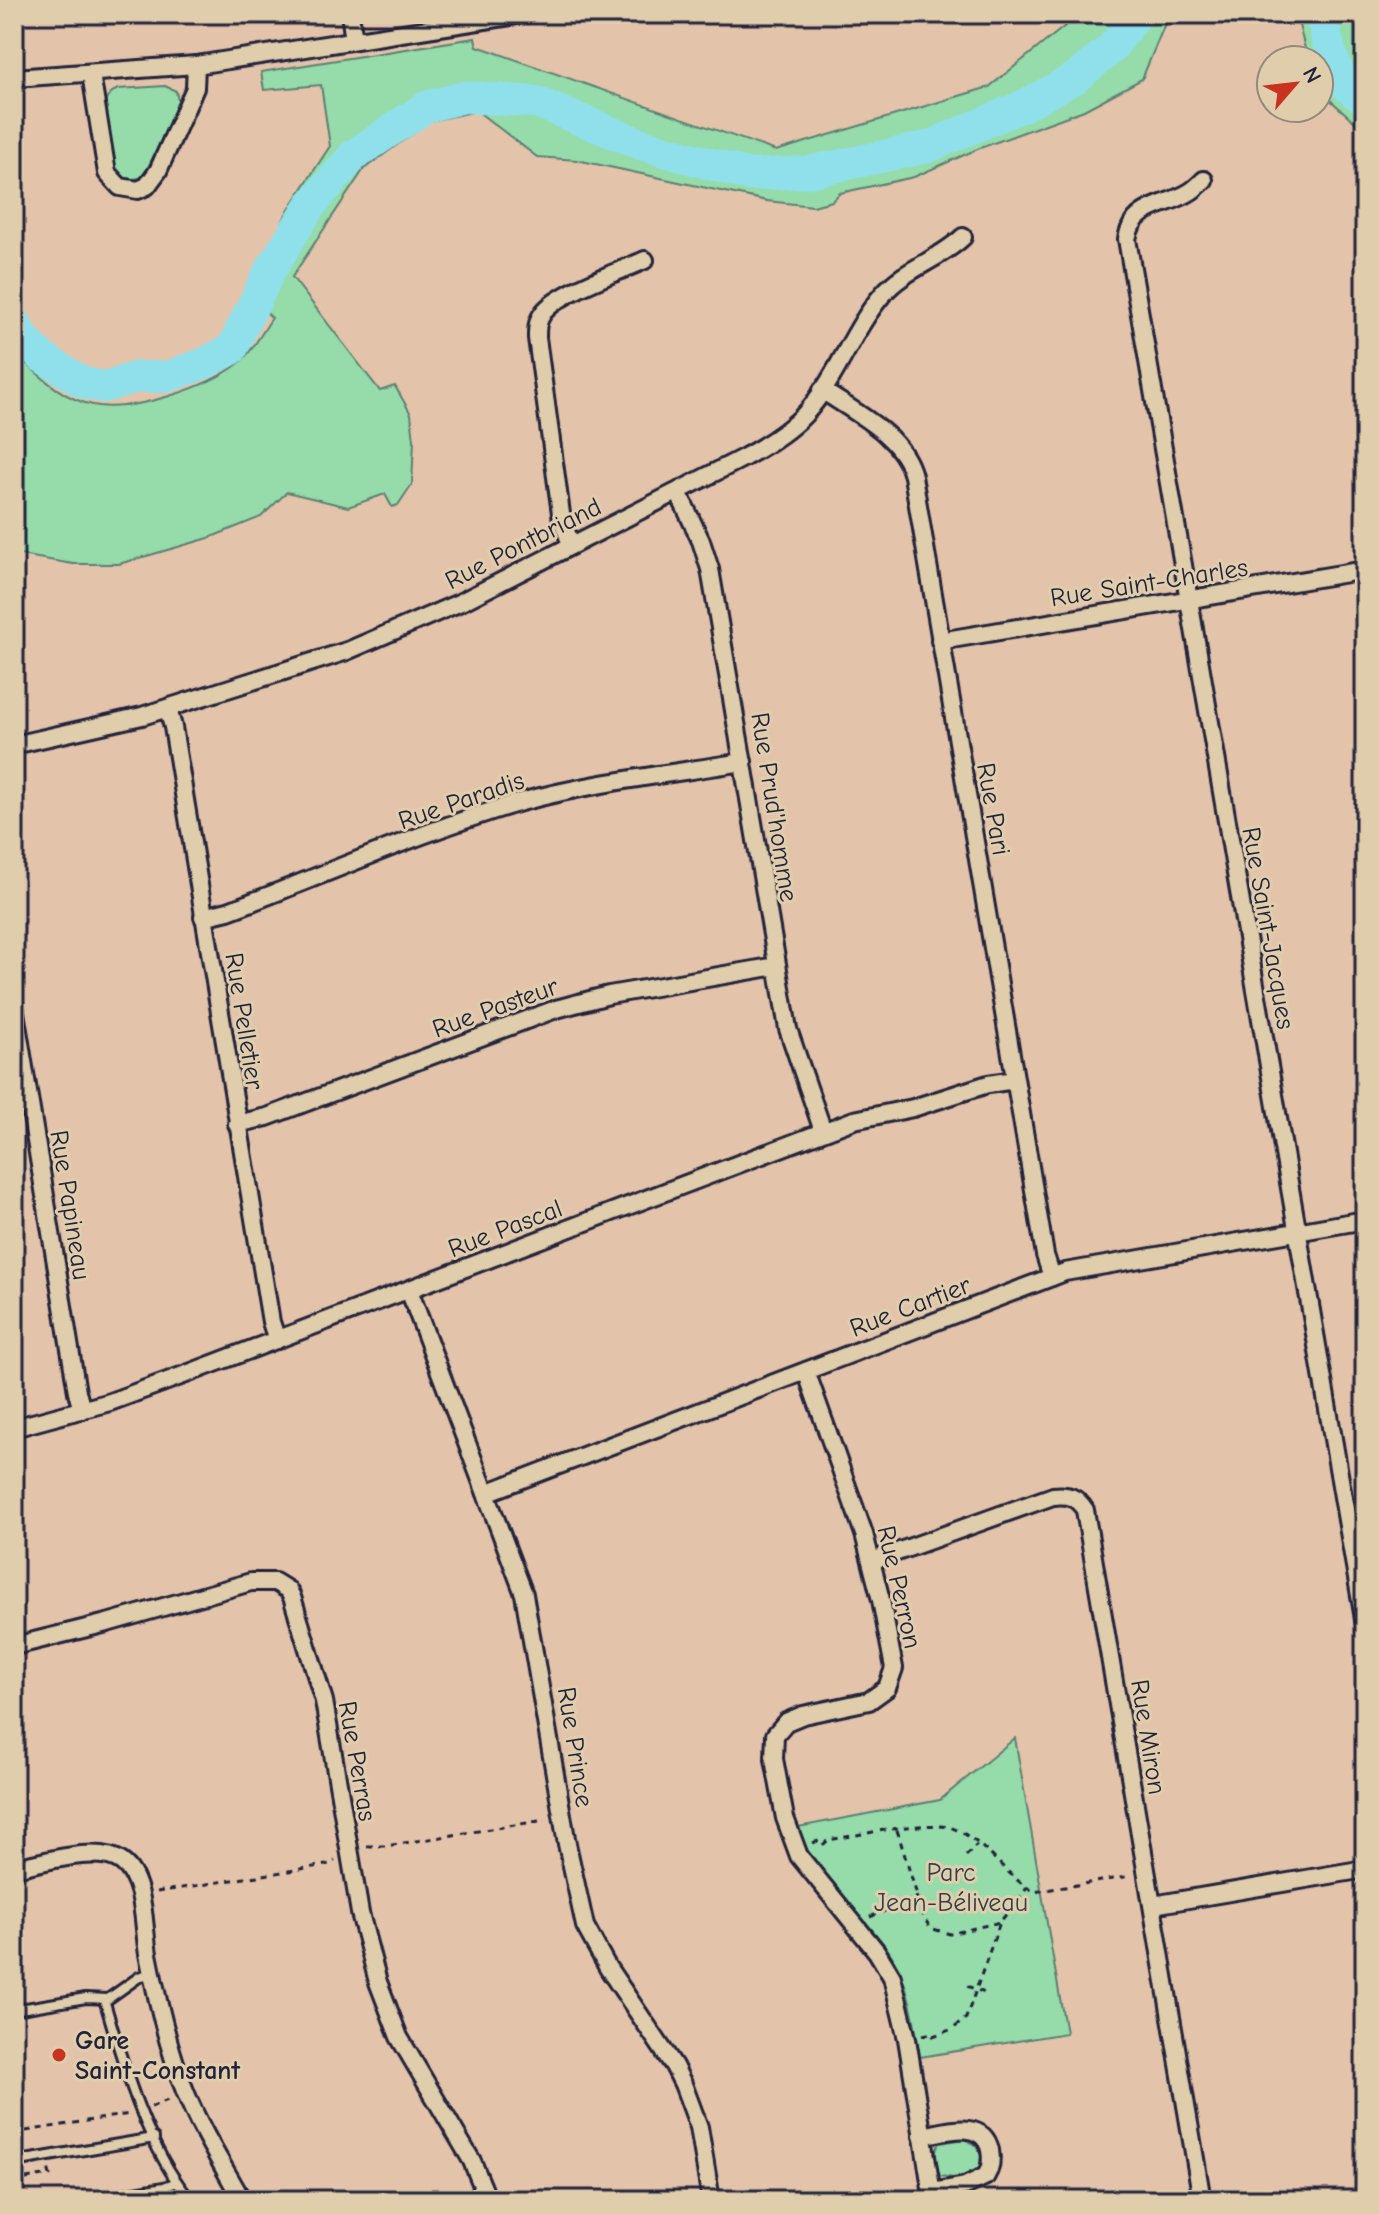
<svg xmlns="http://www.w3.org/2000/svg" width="1379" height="2214" viewBox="0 0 1379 2214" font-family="'Comic Neue',sans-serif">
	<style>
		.green { fill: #95dcaa; stroke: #5c7f72; stroke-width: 2 }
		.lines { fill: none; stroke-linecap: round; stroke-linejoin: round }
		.river { stroke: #8fe0eb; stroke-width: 32 }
		.service-casing { stroke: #22223b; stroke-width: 14 }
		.minor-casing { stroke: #22223b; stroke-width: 22 }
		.path { stroke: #22223b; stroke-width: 3; stroke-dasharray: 6 6; stroke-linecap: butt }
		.service { stroke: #e0cdab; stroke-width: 8 }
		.minor { stroke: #e0cdab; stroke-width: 16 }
		.poi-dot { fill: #c8321e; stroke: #e0cdab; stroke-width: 3 }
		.labels { text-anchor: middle; stroke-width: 6; stroke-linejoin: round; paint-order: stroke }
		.street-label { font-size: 26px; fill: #22223b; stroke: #e0cdab }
		.park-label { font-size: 26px; fill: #333e4c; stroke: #e0cdab }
		.poi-label { font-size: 26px; font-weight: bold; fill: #22223b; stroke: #e0cdab; text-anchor: start }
	</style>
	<rect width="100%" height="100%" fill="#e3c4aa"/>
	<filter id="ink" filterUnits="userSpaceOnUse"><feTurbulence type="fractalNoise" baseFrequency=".0125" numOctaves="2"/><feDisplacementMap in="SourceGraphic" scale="16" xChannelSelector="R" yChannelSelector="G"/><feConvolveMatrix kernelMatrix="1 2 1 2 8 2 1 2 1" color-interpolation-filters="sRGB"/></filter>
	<g filter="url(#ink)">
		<g class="green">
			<path d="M1080 14H1169L1142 79 1084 110 980 148 914 177 840 193 832 201 813 206 767 201 577 160 537 157 477 111 430 121 364 169 292 277 380 391 395 386 411 414 414 440 412 484 398 505 392 507 385 494 348 507 287 492 261 517 209 538 119 564H73L14 554V324L17 355C39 375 62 399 93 405 131 413 210 387 239 363 252 353 262 332 272 318L249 295 287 212 330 146 321 85 264 90 261 72 475 38 477 46 776 151 989 87Z"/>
			<path d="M1296 14H1365V131L1319 90V60H1308Z"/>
			<path d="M165 86 176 91 179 106 143 177C134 180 125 181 118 173 111 163 104 112 106 100L112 92 118 89Z"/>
			<path d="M1015 1738 1066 2033 920 2057C915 2023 910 1987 892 1956 864 1911 813 1879 798 1827L940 1800Z"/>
			<path d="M965 2139 978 2146 981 2156 978 2173 961 2179 940 2176C937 2165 932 2153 940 2143Z"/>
		</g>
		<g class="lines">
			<g class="river">
				<path d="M1320 14C1330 44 1332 85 1365 98"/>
				<path d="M14 320 21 335 42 357 84 383 104 387 137 377H166L203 364 232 349 269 272 310 206 354 155 426 107 464 97 536 102 641 144 749 175 808 172 928 147 1025 105 1075 78 1111 49 1137 14"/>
			</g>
			<g class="service-casing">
				<g id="service">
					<path d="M104 1999C122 2061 148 2152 191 2200"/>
					<path d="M14 2010 86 1998 108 1999 139 1977 151 1973"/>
					<path d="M14 2162 154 2138"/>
					<path d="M89 2200 164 2187 177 2182"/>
				</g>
			</g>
			<g class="minor-casing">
				<g id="minor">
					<path d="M350 14 354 40"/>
					<path d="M91 74 107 173 120 187 138 190 147 186 158 171 195 88 196 65"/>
					<path d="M14 78 196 65 524 14"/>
					<path d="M1204 180C1199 185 1194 190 1188 193 1164 207 1133 205 1127 239L1365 1625"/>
					<path d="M822 390C855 413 903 435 913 476L1045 1255 1052 1277"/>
					<path d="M678 492 701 541 710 569 788 1029 823 1131"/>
					<path d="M571 544 562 521 537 338C537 329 537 321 543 313 557 293 621 271 645 260"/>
					<path d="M940 641 1365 570"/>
					<path d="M168 709 173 727 271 1322 277 1340"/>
					<path d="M14 745 142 716 347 651 461 602 745 457C767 445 788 432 805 414 837 379 852 330 883 294 904 269 939 260 963 237"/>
					<path d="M203 917 228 911C325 875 421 831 521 802 592 782 670 774 743 762"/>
					<path d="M14 1006 77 1392 82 1410"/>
					<path d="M237 1124 267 1117 556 1009 609 995 777 966"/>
					<path d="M409 1290 524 1594 567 1844 585 1926 608 1968 674 2066 683 2084 699 2127 711 2200"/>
					<path d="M806 1371 864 1534 881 1600 894 1668 887 1688 869 1701 803 1715 786 1722 775 1735 774 1759 785 1818 799 1856 877 1952 892 1977 907 2039 933 2200"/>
					<path d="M14 1428 110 1402 189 1373 854 1120 913 1108 988 1084 1015 1080"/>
					<path d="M486 1493 1065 1272 1365 1220"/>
					<path d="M872 1561 1053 1496C1068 1494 1077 1497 1085 1510L1202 2200"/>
					<path d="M14 1646 107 1623 251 1582H275L288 1590 292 1597 324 1701 360 1913 378 1982 399 2037 472 2161 488 2200"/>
					<path d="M14 1868C41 1863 99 1844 122 1862 146 1880 143 1927 148 1954 157 2000 168 2048 185 2091 200 2129 222 2164 242 2200"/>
					<path d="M1153 1905 1365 1869"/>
					<path d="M922 2136C945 2132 983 2118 990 2150 992 2160 991 2168 986 2176L965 2186 932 2192"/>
				</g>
			</g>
			<g class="path">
				<path d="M897 1830 923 1915 930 1928 950 1934 1000 1922"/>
				<path d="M813 1843 821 1840 824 1844 828 1840C858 1836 931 1817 957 1830 987 1844 1006 1876 1034 1892L1131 1876"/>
				<path d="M367 1846H386L545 1820"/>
				<path d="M966 1856 977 1845"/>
				<path d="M157 1892 326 1865 335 1861"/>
				<path d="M870 1917 918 1897"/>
				<path d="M967 1986 985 1993"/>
				<path d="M923 2035 932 2033 933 2036 953 2029 966 2018 1000 1922 1027 1888"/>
				<path d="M151 2107 170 2099"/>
				<path d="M14 2133 129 2114"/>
				<path d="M14 2181 50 2175 48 2167"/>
			</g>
			<use href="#service" class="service"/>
			<use href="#minor" class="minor"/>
		</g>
	</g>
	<circle class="poi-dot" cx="59" cy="2055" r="8"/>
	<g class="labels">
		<g class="street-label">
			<text transform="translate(523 543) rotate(-27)" y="9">Rue Pontbriand</text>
			<text transform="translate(1149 582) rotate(-9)" y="9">Rue Saint-Charles</text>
			<text transform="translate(461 800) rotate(-19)" y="9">Rue Paradis</text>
			<text transform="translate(775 807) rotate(81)" y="9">Rue Prud'homme</text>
			<text transform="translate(994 809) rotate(80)" y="9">Rue Pari</text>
			<text transform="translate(1269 928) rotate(80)" y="9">Rue Saint-Jacques</text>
			<text transform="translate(495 1007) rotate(-20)" y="9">Rue Pasteur</text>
			<text transform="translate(245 1021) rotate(81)" y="9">Rue Pelletier</text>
			<text transform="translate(71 1205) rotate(81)" y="9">Rue Papineau</text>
			<text transform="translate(505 1228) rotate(-21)" y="9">Rue Pascal</text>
			<text transform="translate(910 1306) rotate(-21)" y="9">Rue Cartier</text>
			<text transform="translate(900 1587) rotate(77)" y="9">Rue Perron</text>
			<text transform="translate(1149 1737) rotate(81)" y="9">Rue Miron</text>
			<text transform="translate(576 1747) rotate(81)" y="9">Rue Prince</text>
			<text transform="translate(358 1761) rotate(80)" y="9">Rue Perras</text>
		</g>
		<g class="park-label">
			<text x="951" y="1881">Parc<tspan x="951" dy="30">Jean-Béliveau</tspan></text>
		</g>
		<g class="poi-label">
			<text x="75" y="2049">Gare<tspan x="75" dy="30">Saint-Constant</tspan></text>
		</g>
	</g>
	<rect width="1379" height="2214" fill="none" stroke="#e0cdab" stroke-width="48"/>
	<rect x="24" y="24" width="1331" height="2166" fill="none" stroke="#22223b" stroke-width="3" filter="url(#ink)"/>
	<g transform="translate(1295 84) rotate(62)"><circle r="38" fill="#e0cdab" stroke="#94897e" stroke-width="2"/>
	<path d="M0-6L14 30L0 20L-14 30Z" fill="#c8321e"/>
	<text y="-12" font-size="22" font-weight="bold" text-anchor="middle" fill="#22223b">N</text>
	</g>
</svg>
